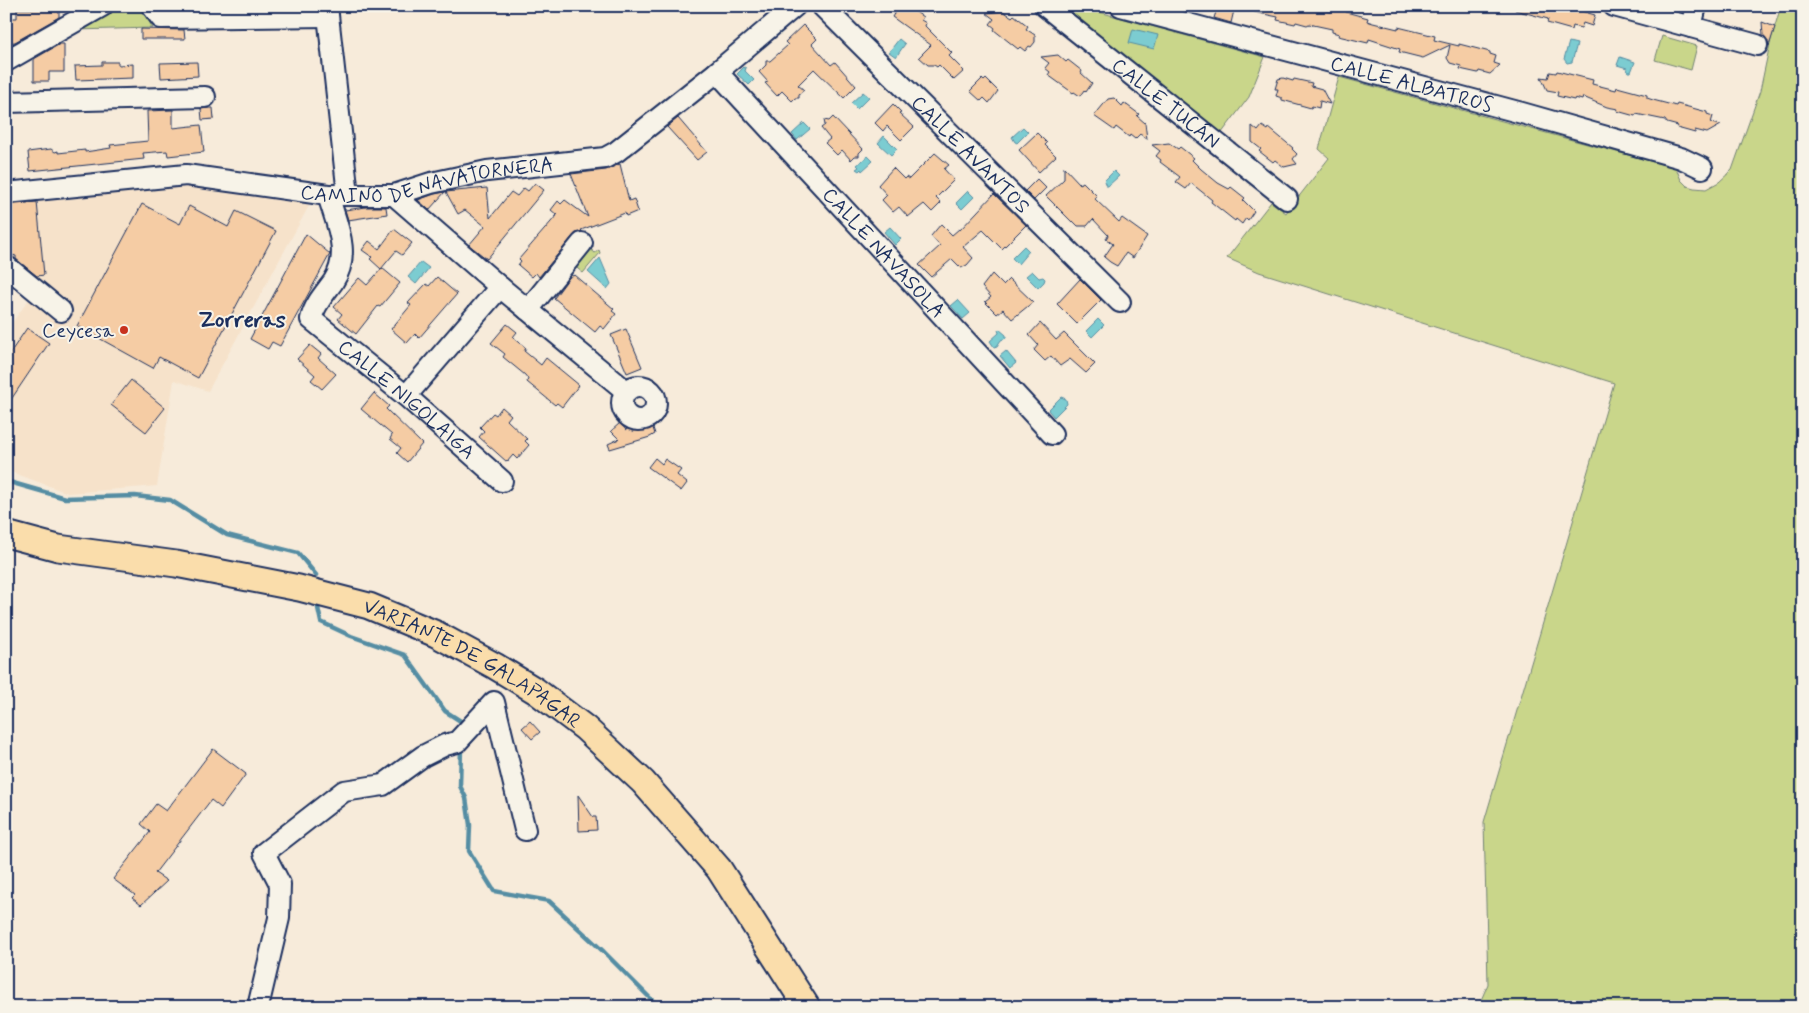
<svg xmlns="http://www.w3.org/2000/svg" width="1809" height="1013" viewBox="0 0 1809 1013" font-family="Mynerve,sans-serif">
	<style>
		.built { fill: #f6e2ca }
		.green { fill: #c9d68a; stroke: #728274 }
		.water { fill: #7bccd1; stroke: #558da3 }
		.lines { fill: none; stroke-linecap: round; stroke-linejoin: round }
		.stream { stroke: #558da3; stroke-width: 4.5 }
		.building { fill: #f5cca4; stroke: #1b2f5e }
		.minor-casing { stroke: #1b2f5e; stroke-width: 24 }
		.major-casing { stroke: #1b2f5e; stroke-width: 29 }
		.minor { stroke: #f7f3e8; stroke-width: 20 }
		.major { stroke: #faddab; stroke-width: 25 }
		.poi-dot { fill: #c8321e; stroke: #f7f3e8; stroke-width: 2 }
		.labels { text-anchor: middle; stroke-width: 4; stroke-linejoin: round; paint-order: stroke }
		.street-label { font-size: 20px; fill: #1b2f5e; stroke: #f7f3e8 }
		.poi-label { font-size: 20px; fill: #1b2f5e; stroke: #f7f3e8; text-anchor: end }
		.quarter-label { font-size: 22px; font-weight: bold; fill: #1b2f5e; stroke: #f7f3e8 }
	</style>
	<rect width="100%" height="100%" fill="#f7ebda"/>
	<filter id="ink" filterUnits="userSpaceOnUse"><feTurbulence type="fractalNoise" baseFrequency=".02" numOctaves="2"/><feDisplacementMap in="SourceGraphic" scale="10" xChannelSelector="R" yChannelSelector="G"/><feConvolveMatrix kernelMatrix="1 2 1 2 8 2 1 2 1" color-interpolation-filters="sRGB"/></filter>
	<g filter="url(#ink)">
		<path class="built" d="M187 185 310 204 208 391 174 380 157 486 68 493 6 470V331L30 298 6 280V203Z"/>
		<g class="green">
			<path d="M116 6H139L153 28 75 30Z"/>
			<path d="M1061 6H1077L1265 57 1249 97 1221 134Z"/>
			<path d="M1781 6H1803V1007H1478L1488 984 1484 822 1614 383 1259 272 1227 258 1271 202 1286 213 1329 158 1319 149 1339 77 1676 168 1681 180 1687 186 1694 188 1706 189 1719 182 1732 170 1760 91 1771 39Z"/>
			<path d="M1662 36 1697 46 1691 70 1655 60Z"/>
			<path d="M587 246 595 253 599 250 600 253 583 273 572 264Z"/>
		</g>
		<g class="water">
			<path d="M1133 29 1158 35 1154 49 1129 43Z"/>
			<path d="M899 39 905 44 896 57 889 52Z"/>
			<path d="M1569 42 1577 44 1572 62 1567 63 1564 59Z"/>
			<path d="M1620 57 1635 62 1631 72H1628L1627 68 1617 65Z"/>
			<path d="M744 67 746 68 745 71 754 80 749 85 737 74Z"/>
			<path d="M863 92 869 97 857 109 851 103Z"/>
			<path d="M804 123 810 129 797 140 792 134Z"/>
			<path d="M1023 127 1028 132 1017 143 1015 142 1012 137Z"/>
			<path d="M884 136 897 149 891 155 878 143Z"/>
			<path d="M868 156 873 161 862 171 861 169 859 171 856 169 859 167 857 165Z"/>
			<path d="M1114 171 1119 176 1108 186H1106L1104 181Z"/>
			<path d="M968 191 974 197 962 209 956 203Z"/>
			<path d="M890 227 901 239 895 245 884 232Z"/>
			<path d="M1024 246 1029 251 1018 264 1012 258Z"/>
			<path d="M600 258 611 284 607 289 588 272Z"/>
			<path d="M421 262 429 268 416 284 408 277Z"/>
			<path d="M1032 271 1039 278 1043 277 1045 279 1044 282 1038 288 1026 276Z"/>
			<path d="M958 300 970 313 963 319 951 306Z"/>
			<path d="M1098 319 1104 325 1092 337 1086 331Z"/>
			<path d="M999 329 1006 335V338L1001 340 997 346 994 347 990 341 999 333 998 330Z"/>
			<path d="M1006 351 1016 363 1010 368 1000 356Z"/>
			<path d="M1061 397 1066 399 1067 404 1054 417 1048 410Z"/>
		</g>
		<g class="lines">
			<g class="stream">
				<path d="M6 481 65 498 135 496 170 500 227 535 298 553 316 575"/>
				<path d="M318 608 321 622 351 636 405 655 445 711 462 722"/>
				<path d="M461 748 460 786 466 798 470 825 469 851 494 891 549 901 604 952 659 1007"/>
			</g>
		</g>
		<g class="building">
			<path d="M33 6H59V17L15 42 6 43V18H17V9H33Z"/>
			<path d="M899 6H907L923 17 921 20 926 23 925 26 952 53 949 56 964 71 954 80 939 65 937 67 934 65H928L919 57 931 45 892 17Z"/>
			<path d="M1218 6H1235L1231 23 1214 18Z"/>
			<path d="M1255 6H1310L1331 12 1332 6H1347L1346 12 1368 18 1367 21 1373 23 1398 29V27L1435 36 1434 40 1459 46V44L1490 52V54L1496 56 1494 63 1500 65 1490 74 1479 71 1478 73 1460 69 1461 66 1450 63 1447 58 1450 45 1423 58 1399 52 1400 49 1369 39 1368 43 1338 36 1339 34 1332 32V29L1309 24 1307 25 1296 22 1295 24 1277 20 1278 17 1254 12Z"/>
			<path d="M1516 6H1564L1595 15 1592 26 1583 23 1581 28 1573 26 1572 30 1547 23 1548 19 1515 10Z"/>
			<path d="M1003 11 1012 17 1014 15 1028 26 1026 29 1035 35V42L1031 47 1029 46 1025 51 1020 47 1018 49 994 30 995 28 990 24 994 19 986 13Z"/>
			<path d="M1762 22 1775 27 1769 46 1768 42 1763 35Z"/>
			<path d="M803 25 817 39 812 44 831 65 835 62 856 86 844 98 814 69 798 85 804 90 799 94V98H795L792 101 782 91 777 96 765 83 768 82 759 72 766 65V61H770L788 45 785 42Z"/>
			<path d="M141 29 184 30 185 39H141Z"/>
			<path d="M60 44H64V72H49V81H34V59Z"/>
			<path d="M1058 55 1066 62 1068 60 1082 71 1081 73 1092 83 1086 92 1084 90 1080 96 1074 92 1073 93 1048 75 1050 72 1045 68 1049 63 1041 57Z"/>
			<path d="M102 62H118V65L133 64V78L76 80 75 66 102 65Z"/>
			<path d="M197 62 198 76 161 78 160 63Z"/>
			<path d="M1557 71 1593 80 1592 84 1616 90 1617 87 1647 95V98L1653 100 1676 106 1677 104 1707 112V114L1713 116 1711 123 1721 125 1707 133 1695 130V133L1677 128 1678 126 1667 123 1665 120 1636 114 1635 116 1617 111 1618 109 1607 107 1583 97 1582 100 1575 98 1574 100 1557 96 1558 92 1547 90 1541 77 1548 78 1550 72 1556 73Z"/>
			<path d="M1283 78 1293 81 1294 79 1312 83 1311 86 1322 89 1330 104 1320 101 1319 108 1312 106 1311 108 1282 100V98L1276 96 1278 89H1275L1278 79Z"/>
			<path d="M982 79 984 81 986 79 998 91 989 103 984 98 981 101 970 91Z"/>
			<path d="M1114 98 1122 106 1124 103 1139 114 1137 116 1145 123 1147 139 1140 134 1135 139 1130 135 1129 137 1116 127 1114 130 1094 116 1108 99Z"/>
			<path d="M893 104 901 112 899 113 914 127 901 140 887 126 883 131 875 123Z"/>
			<path d="M208 108H213L214 119 202 120 201 109Z"/>
			<path d="M173 110V128L201 125 204 152 168 156 167 151 143 153 144 159 30 171 28 152 51 149 55 152 58 151V153L85 150V152L111 148 110 145 148 141 147 111Z"/>
			<path d="M833 117 863 149 859 153V156H855L851 160 842 150 837 155 825 143 830 139 821 128 825 125 824 120 829 121Z"/>
			<path d="M678 118 707 152 697 160 667 127Z"/>
			<path d="M1252 126 1258 131 1262 126 1268 130 1269 128 1293 148 1292 149 1297 154 1293 159 1297 164 1284 167 1275 160 1273 162 1264 155 1259 151 1261 149 1252 142Z"/>
			<path d="M1037 133 1047 143 1045 145 1056 156 1039 172 1019 150Z"/>
			<path d="M1169 143 1178 149 1180 147 1194 158 1192 160 1201 169 1218 183 1229 189 1231 187 1245 198 1243 200 1254 211 1248 220 1246 218 1242 224 1236 219 1235 221 1211 202 1212 200 1191 183 1186 189 1176 182 1180 177 1160 162 1161 160 1156 156 1160 151 1152 145Z"/>
			<path d="M935 153 949 165 944 169 954 180 936 198 941 203 932 212 924 204 908 217 899 207 893 212 882 200 887 195 878 185 893 168 904 179 906 177 909 179Z"/>
			<path d="M620 164 629 201 634 199 638 211 626 216 625 213 581 230 582 231 573 236 539 277 536 273 532 277 518 265 521 261 519 259 557 215 551 210 558 201 561 204 565 200 588 217 571 174 606 170Z"/>
			<path d="M1064 167 1080 184 1083 182 1097 196 1095 199 1119 222 1122 218 1147 236 1133 258 1126 253 1117 266 1110 262 1104 257 1113 244 1106 239 1108 235 1093 219 1087 226H1078L1073 221 1072 222 1046 196 1064 179Z"/>
			<path d="M1037 179 1046 188 1034 200 1025 191Z"/>
			<path d="M535 183 544 190 487 259 469 245 485 226 465 210 458 214 446 192 487 188 490 218 511 192 517 196 524 188 528 191Z"/>
			<path d="M445 192 429 210 418 200 434 194Z"/>
			<path d="M994 194 1026 225 1002 249 983 230 963 247 973 258 967 265 961 268 952 259 931 277 919 265 940 246 931 236 941 224 952 235 959 229 960 230Z"/>
			<path d="M37 202 44 275 37 276 16 259V256L8 254 6 247V205Z"/>
			<path d="M142 204 180 224 189 206 228 227 236 211 276 231 198 378 159 357 153 368 77 326Z"/>
			<path d="M366 207H386L387 214 348 220 345 210Z"/>
			<path d="M394 229 412 243 402 255 396 251 381 269 370 259 372 257 362 250 369 241 379 249Z"/>
			<path d="M306 234 330 254 280 346 272 342 268 349 250 339Z"/>
			<path d="M382 268 400 283 380 307 378 306 356 334 338 319 342 314 334 307 359 278 367 285Z"/>
			<path d="M992 274 1003 285 1009 279 1033 302 1012 319 1003 309 997 314 985 302 991 297 982 287Z"/>
			<path d="M571 275 573 276 574 275 614 309 612 311 616 314 604 329 600 326 595 332 554 298Z"/>
			<path d="M437 277 457 294 419 338 415 334 407 343 391 329 411 305 408 303 426 284 429 286Z"/>
			<path d="M1080 279 1101 300 1077 324 1057 304Z"/>
			<path d="M1040 323 1056 340 1064 333 1095 364 1086 373 1070 359 1060 366 1051 356 1045 361 1034 350 1038 345 1029 335Z"/>
			<path d="M507 324 517 332 513 337 526 348 524 351 541 365 546 358 579 385 562 407 557 403 555 405 527 382 528 379 525 375 503 357 505 354 491 343Z"/>
			<path d="M27 328 49 343 6 407V359Z"/>
			<path d="M626 329 642 367 627 373 611 335Z"/>
			<path d="M310 345 321 354 318 358 336 374 322 389 311 380 315 375 297 359Z"/>
			<path d="M131 380 165 408 146 432 111 405Z"/>
			<path d="M374 393 389 406 386 409 422 444 407 462 397 453 401 448 390 439 392 435 361 409Z"/>
			<path d="M502 407 511 415 507 420 527 439 525 441 529 445 517 459 513 455 507 462 479 437 484 431 480 427 493 413 496 415Z"/>
			<path d="M651 422 655 434 650 437 610 449 608 444 619 439 611 431 620 423 626 430 630 427 633 431Z"/>
			<path d="M655 458 662 464 665 459 681 470 677 475 687 483 681 491 648 467Z"/>
			<path d="M530 721 540 732 532 739 522 728Z"/>
			<path d="M213 749 246 774 221 808 211 800 155 873 167 881 141 905 132 898 135 895 113 879 150 832 141 824 156 804 166 811Z"/>
			<path d="M578 795 593 817H596L597 830 579 831Z"/>
		</g>
		<g class="lines">
			<g class="minor-casing">
				<g id="minor">
					<path d="M152 6 161 18 328 16"/>
					<path d="M327 6 348 195"/>
					<path id="s1" d="M822 6 1120 302"/>
					<path id="s2" d="M1045 6 1287 199"/>
					<path id="s3" d="M1121 6 1522 113 1681 158 1702 168"/>
					<path d="M1614 6 1757 45"/>
					<path d="M1691 27 1696 6"/>
					<path d="M6 61 102 6"/>
					<path id="s4" d="M717 72 1052 434"/>
					<path d="M6 102 205 97"/>
					<path id="s5" d="M6 193 186 175 328 195H394L431 183 487 171 605 158 616 152 717 72 795 6"/>
					<path id="s6" d="M328 195C336 223 352 254 333 282 325 293 314 305 311 319L406 396 502 481"/>
					<path d="M394 195 500 287 626 391"/>
					<path d="M6 266 61 311"/>
					<path d="M528 310 582 243"/>
					<circle cx="639" cy="403" r="17"/>
					<path d="M406 396 500 287"/>
					<path d="M258 1007 279 918 280 884 264 853 344 791 383 785 423 756 445 745 457 742 494 702 525 830"/>
				</g>
			</g>
			<g class="major-casing">
				<g id="major">
					<path id="s7" d="M6 534 58 548 176 564 299 588 369 606 436 634 495 666 536 691 585 728 643 782 719 869 807 1007"/>
				</g>
			</g>
			<use href="#minor" class="minor"/>
			<use href="#major" class="major"/>
		</g>
	</g>
	<circle class="poi-dot" cx="124" cy="330" r="5"/>
	<g class="labels">
		<g class="street-label">
			<text dy="7" stroke="none"><textPath href="#s3" startOffset="301">CALLE ALBATROS</textPath></text>
			<text dy="7" stroke="none"><textPath href="#s2" startOffset="155">CALLE TUCÁN</textPath></text>
			<text dy="7" stroke="none"><textPath href="#s1" startOffset="210">CALLE AVANTOS</textPath></text>
			<text dy="7" stroke="none"><textPath href="#s5" startOffset="425">CAMINO DE NAVATORNERA</textPath></text>
			<text dy="7" stroke="none"><textPath href="#s4" startOffset="246">CALLE NAVASOLA</textPath></text>
			<text dy="7" stroke="none"><textPath href="#s6" startOffset="259">CALLE NIGOLAIGA</textPath></text>
			<text dy="7" stroke="none"><textPath href="#s7" startOffset="489">VARIANTE DE GALAPAGAR</textPath></text>
		</g>
		<g class="poi-label">
			<text x="114" y="337">Ceycesa</text>
		</g>
		<g class="quarter-label">
			<text x="242" y="327">Zorreras</text>
		</g>
	</g>
	<rect width="1809" height="1013" fill="none" stroke="#f7f3e8" stroke-width="25"/>
	<rect x="12" y="12" width="1784" height="988" fill="none" stroke="#1b2f5e" stroke-width="2" filter="url(#ink)"/>
</svg>
